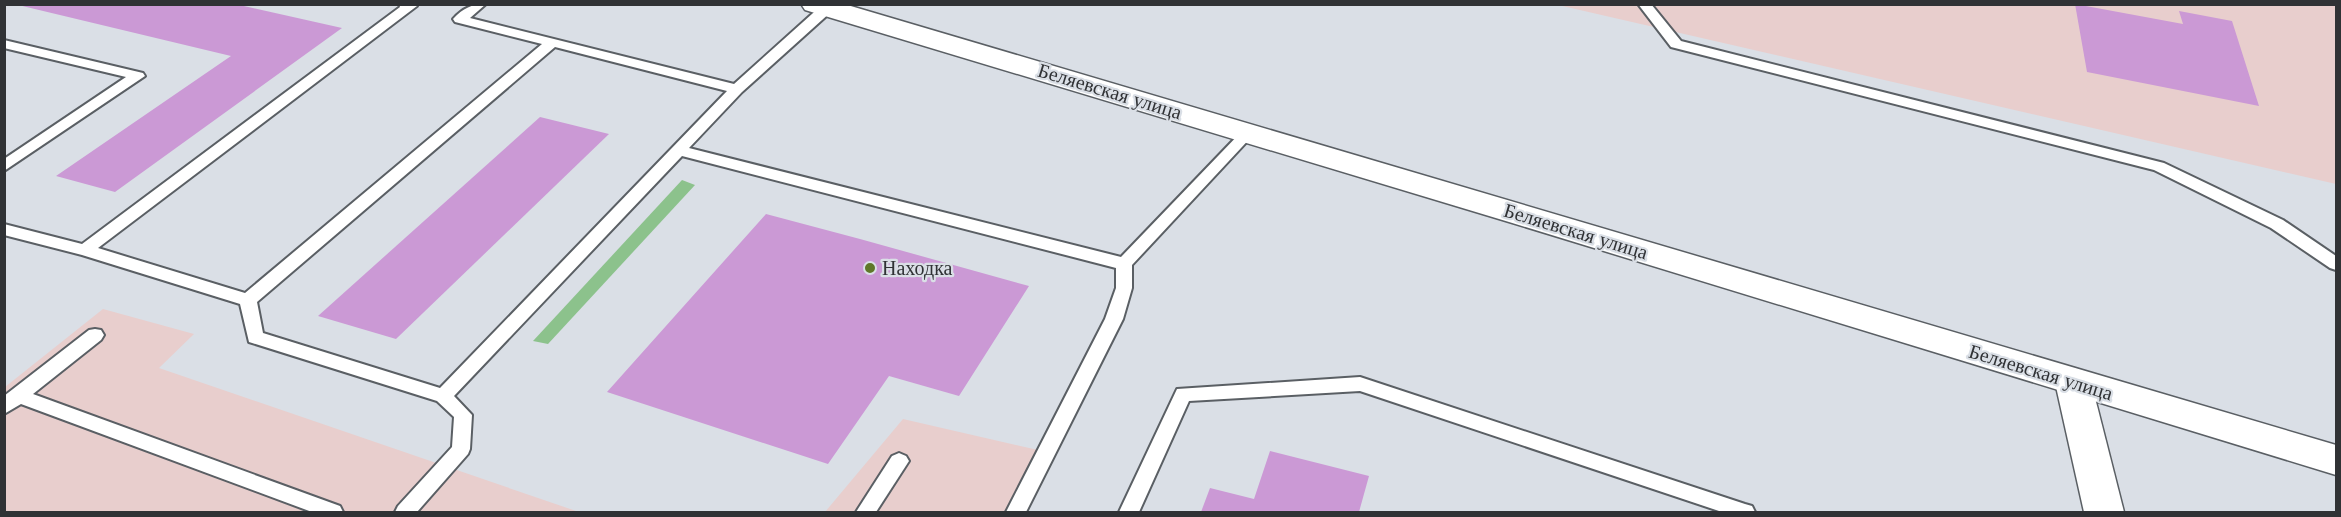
<svg xmlns="http://www.w3.org/2000/svg" width="2341" height="517" viewBox="0 0 2341 517" font-family="'Libre Baskerville',serif">
	<style>
		.industrial { fill: #e8cecd }
		.green { fill: #8cc28c }
		.building { fill: #cb99d5 }
		.lines { fill: none; stroke-linecap: round; stroke-linejoin: round }
		.lane-casing { stroke: #5a5f64; stroke-width: 4 }
		.secondary-casing { stroke: #5a5f64; stroke-width: 3 }
		.primary-casing { stroke: #5a5f64; stroke-width: 3 }
		.lane { fill: #fff; fill-rule: evenodd }
		.secondary { fill: #fff; fill-rule: evenodd }
		.primary { fill: #fff; fill-rule: evenodd }
		.poi-dot { fill: #5f7729; stroke: #dadfe6; stroke-width: 2 }
		.labels { text-anchor: middle; stroke-width: 4.5; stroke-linejoin: round; paint-order: stroke }
		.street-label { font-size: 20px; fill: #303235; stroke: #dadfe6 }
		.poi-label { font-size: 20px; fill: #303235; stroke: #dadfe6; text-anchor: start }
	</style>
	<rect width="100%" height="100%" fill="#dadfe6"/>
	<g class="industrial">
		<path d="M1558 5H2336V184Z"/>
		<path d="M103 309 194 334 159 368 579 512H5V387Z"/>
		<path d="M903 419 1038 450 1006 512H825Z"/>
	</g>
	<path class="green" d="M682 180 695 185 548 344 533 341Z"/>
	<g class="building">
		<path d="M14 4H235L342 28 115 192 56 176 231 56Z"/>
		<path d="M2075 4 2183 24 2179 11 2232 21 2259 106 2087 72Z"/>
		<path d="M540 117 609 134 396 339 318 316Z"/>
		<path d="M766 214 860 239 1029 286 959 396 889 376 828 464 607 392Z"/>
		<path d="M1270 451 1369 476 1359 512H1201L1210 488 1254 499Z"/>
	</g>
	<g class="lines">
		<g class="lane-casing">
			<g id="lane">
				<path d="M399 4 417 6 98 248 245 293 542 44 455 22 453 19C463 8 472 4 486 4L470 18 734 84 822 5H832L834 8 832 11 742 92 689 148 1121 257 1243 130H1253L1255 133 1132 265V288L1123 319 1026 512H1006L1105 319 1116 288V268L682 156 454 396 472 415 470 449 468 454 417 512H395L398 506 452 447 454 417 437 401 249 342 240 304 82 255 4 235V224L82 244 400 7ZM555 47 727 91 440 388 263 333 257 302Z"/>
				<path d="M1638 4H1651L1681 41 2164 163 2283 220 2336 256V270L2330 268 2271 228 2154 170 1671 47Z"/>
				<path d="M4 40 143 73 145 76 4 171V159L126 77 4 48Z"/>
				<path d="M95 329 101 330 104 335 101 340 33 394 340 506 343 512H312L21 404 4 414V396L89 330Z"/>
				<path d="M1360 377 1745 504 1752 506 1755 512H1722L1360 391 1189 401 1139 512H1119L1177 389Z"/>
				<path d="M899 453 906 456 909 461 876 512H856L892 456Z"/>
			</g>
		</g>
		<g class="secondary-casing">
			<path id="secondary" d="M2073 368 2086 372 2091 382 2124 512H2084L2055 382 2060 372Z"/>
		</g>
		<g class="primary-casing">
			<path id="primary" d="M801 4H844L2336 445V475L1509 222 805 10Z"/>
		</g>
		<use href="#lane" class="lane"/>
		<use href="#secondary" class="secondary"/>
		<use href="#primary" class="primary"/>
	</g>
	<circle class="poi-dot" cx="870" cy="268" r="6"/>
	<g class="labels">
		<g class="street-label">
			<text transform="translate(1110 91) rotate(17)" y="7">Беляевская улица</text>
			<text transform="translate(1576 231) rotate(17)" y="7">Беляевская улица</text>
			<text transform="translate(2041 372) rotate(17)" y="7">Беляевская улица</text>
		</g>
		<g class="poi-label">
			<text x="882" y="275">Находка</text>
		</g>
	</g>
	<rect width="2341" height="517" fill="none" stroke="#303235" stroke-width="12"/>
</svg>
